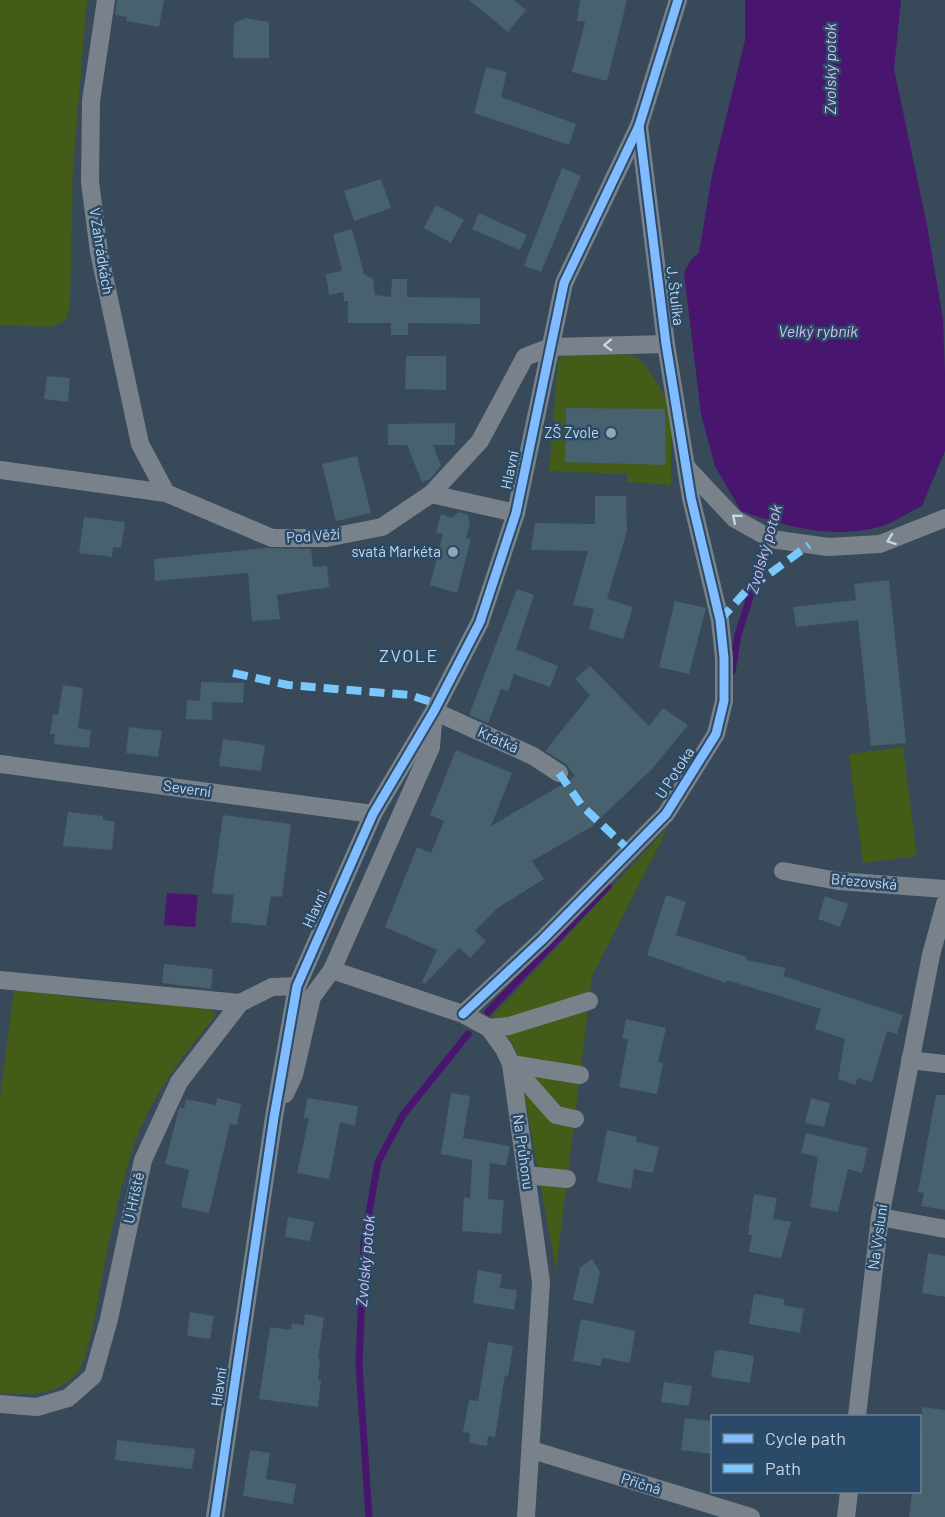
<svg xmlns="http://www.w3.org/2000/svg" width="945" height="1517" viewBox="0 0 945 1517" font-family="Barlow,sans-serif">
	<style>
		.green { fill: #435c18 }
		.water { fill: #49166f }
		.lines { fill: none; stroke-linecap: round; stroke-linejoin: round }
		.stream { stroke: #49166f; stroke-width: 7 }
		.building { fill: #47616e }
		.minor { stroke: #79828a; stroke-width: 18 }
		.quiet { stroke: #7ac7fe; stroke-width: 8; stroke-dasharray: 15 8; stroke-linecap: butt }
		.cycleway-casing { stroke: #2a4a67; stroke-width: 13 }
		.cycleway { stroke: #80bcff; stroke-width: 9 }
		.oneway { stroke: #c5d6e8 }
		.poi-dot { fill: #94a5b6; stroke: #2a4a67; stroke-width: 2 }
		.labels { text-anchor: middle; stroke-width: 5; stroke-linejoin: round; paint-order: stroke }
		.street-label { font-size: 15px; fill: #c5d6e8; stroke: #2a4a67 }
		.poi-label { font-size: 15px; fill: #c5d6e8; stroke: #2a4a67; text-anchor: end }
		.water-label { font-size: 16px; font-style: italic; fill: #d6beef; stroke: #2a4a67 }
		.quarter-label { font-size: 18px; letter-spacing: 1.5px; fill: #c5d6e8; stroke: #2a4a67 }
	</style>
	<rect width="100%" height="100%" fill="#384959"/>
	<g class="green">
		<path d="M0 0H87L73 168 70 306 66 321 50 327 0 325Z"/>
		<path d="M567 352 632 355 645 364 671 405V485L627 482V474L549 471 558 361Z"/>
		<path d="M903 747 917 856 863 863 849 754Z"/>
		<path d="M669 826 592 976 556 1271 518 1059 513 1045 491 1018Z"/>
		<path d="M14 989 103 1001 209 1008 216 1015C181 1058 147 1101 131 1154 121 1187 113 1222 106 1256 100 1282 92 1356 76 1374 54 1397 29 1395 0 1393V1096Z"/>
	</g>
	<g class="water">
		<path d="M745 0H901L894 69 927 225 943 319 945 373V451L922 506C907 513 891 525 875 528 831 539 783 526 741 511L715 466 701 414 684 273 690 261 699 253 712 175 745 40Z"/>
		<path d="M167 893 198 895 195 927 164 925Z"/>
	</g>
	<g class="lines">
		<g class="stream">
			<path d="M732 671 738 635 776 515"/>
			<path d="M488 1012 608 886"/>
			<path d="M369 1517 359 1365 364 1241 378 1162 403 1115 468 1034"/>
		</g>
	</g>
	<g class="building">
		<path d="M117 0H164L159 27 126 21 127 17 115 15Z"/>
		<path d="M469 0H514L526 10 508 32Z"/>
		<path d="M580 0H627L607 81 572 72 585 22 577 21Z"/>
		<path d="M246 18 269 22V58H233L234 23Z"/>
		<path d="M486 67 507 72 501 97 576 124 569 145 474 113Z"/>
		<path d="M562 168 581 176 541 272 524 266Z"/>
		<path d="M381 179 391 208 354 221 344 191Z"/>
		<path d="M436 205 464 220 451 243 424 228Z"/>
		<path d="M479 213 527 235 520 250 472 229Z"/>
		<path d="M352 229 364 274 373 279 375 295 391 297 392 279H407V297L480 298V324L408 323V335H391V323H348V301H344L343 292 329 295 326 274 342 271 333 234Z"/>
		<path d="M406 356H446V390L405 389Z"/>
		<path d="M47 376 70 378 68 402 44 399Z"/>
		<path d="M566 408 665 409 666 465 565 462Z"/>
		<path d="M455 423V445H433L441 466 430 479 422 482 407 445H388V424Z"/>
		<path d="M357 456 371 513 336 521 322 464Z"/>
		<path d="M595 496H626L627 531 607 599 633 607 623 639 589 629 594 609 573 605 588 551 531 550 535 523 595 524Z"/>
		<path d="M458 512 468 515 470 523 466 538 471 539 457 593 430 585 443 534 436 533 441 514 452 518Z"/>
		<path d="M84 517 125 522 121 548 113 547 112 557 79 553Z"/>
		<path d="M265 548 311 549 313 567 327 566 329 587 277 595 280 619 252 621 248 573 155 581 154 559Z"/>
		<path d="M889 580 906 743 871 746 858 620 796 627 793 607 856 600 854 584Z"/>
		<path d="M517 589 534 595 516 649 558 666 550 687 514 674 508 691 501 689 488 723 469 715Z"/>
		<path d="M675 601 706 608 689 674 659 667Z"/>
		<path d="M590 666 649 726 663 708 688 725 652 769 591 827 532 861 544 879 499 907 475 931 486 941 470 958 459 948 425 984 422 982 437 950 385 927 417 847 431 853 444 821 430 815 456 750 512 773 491 826 565 783 575 776 566 764 545 751 590 695 575 679Z"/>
		<path d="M201 682 244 683 243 703 212 702V720L186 719 187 700 200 701Z"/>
		<path d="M63 685 83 688 78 728 91 730 89 748 54 744 55 734H50L53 714 58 715Z"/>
		<path d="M129 727 162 731 158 757 126 753Z"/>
		<path d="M223 739 265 745 261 771 219 766Z"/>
		<path d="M68 812 103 816V820L115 822 112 850 63 846Z"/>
		<path d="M223 815 291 824 282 897 271 896 266 926 231 922 234 895 212 893Z"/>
		<path d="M666 895 686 902 676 935 747 957 746 960 786 968 783 976 903 1015 897 1034 887 1031 872 1082 858 1078 855 1085 838 1079 845 1039 815 1029 821 1009 727 980 726 983 647 955Z"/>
		<path d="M825 896 848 904 840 927 818 919Z"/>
		<path d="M164 964 213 969 211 989 162 983Z"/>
		<path d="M626 1019 666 1028 658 1062 663 1063 657 1094 619 1087 628 1040 622 1038Z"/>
		<path d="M451 1093 470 1096 463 1138 510 1146 506 1166 490 1163 488 1199 504 1200 501 1234 462 1231 464 1197 470 1198 472 1160 441 1154Z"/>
		<path d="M936 1095H945V1210L921 1206 924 1193 918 1192Z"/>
		<path d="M217 1098 241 1104 237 1125 230 1124 209 1213 181 1207 189 1170 165 1164 179 1108H184L186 1099 216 1105Z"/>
		<path d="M307 1098 358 1106 355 1125 340 1123 329 1179 297 1173 309 1118H304Z"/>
		<path d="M811 1098 830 1103 824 1127 805 1123Z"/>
		<path d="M607 1130 637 1137 636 1142 659 1147 653 1173 634 1169 631 1189 597 1182Z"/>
		<path d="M806 1133 868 1148 862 1173 848 1169 838 1212 810 1207 818 1157 801 1153Z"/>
		<path d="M754 1194 777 1198 773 1219 791 1222 781 1258 749 1252 752 1235H748Z"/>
		<path d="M288 1217 314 1222 310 1241 285 1237Z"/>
		<path d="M928 1253 945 1256V1297L922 1293Z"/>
		<path d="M592 1259 600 1272 593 1304 573 1300 580 1268Z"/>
		<path d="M478 1270 502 1274 500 1288 517 1290 514 1310 473 1303Z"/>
		<path d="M754 1294 784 1299V1305L804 1309 800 1333 749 1324Z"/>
		<path d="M190 1312 214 1316 210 1339 187 1336Z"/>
		<path d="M305 1314 324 1317 318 1359H320L318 1380H321L318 1407 259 1399 270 1327 291 1330 292 1323 304 1325Z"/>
		<path d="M581 1319 635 1331 630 1363 602 1358 601 1366 573 1361Z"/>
		<path d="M488 1342 513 1346 508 1376 505 1375 495 1437 488 1436 487 1446 469 1443 470 1433 463 1432 469 1400 478 1401Z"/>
		<path d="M722 1350 754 1356 750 1383 711 1377 715 1351Z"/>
		<path d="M664 1382 692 1386 689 1406 661 1402Z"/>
		<path d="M922 1407 945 1410V1517H909L912 1491H920Z"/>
		<path d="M685 1418 712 1421V1454L681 1450Z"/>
		<path d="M117 1440 195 1449 192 1469 115 1460Z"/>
		<path d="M250 1450 270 1453 266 1479 296 1484 293 1504 243 1496Z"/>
	</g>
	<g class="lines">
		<g class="minor">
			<path d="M106 0 91 101 90 182 99 252 140 444 166 493"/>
			<path d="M688 469 735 519 771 539 828 547 880 544 945 518"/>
			<path d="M0 470 166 493 272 538H326L382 527 431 494 480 441 525 357 551 347 666 344"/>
			<path d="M431 494 516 513"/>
			<path d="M0 764 373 814"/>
			<path d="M783 871 838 881 945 889"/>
			<path d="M332 970 463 1014 489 1028 504 1049 511 1064 541 1282 526 1517"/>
			<path d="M0 980 240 1003"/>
			<path d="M463 1014 542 940 666 814 716 734 724 701V658L720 620 691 498 666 344 639 126"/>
			<path d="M489 1028 509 1026 589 1001"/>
			<path d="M910 1060 945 1064"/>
			<path d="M511 1064 556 1115 575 1119"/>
			<path d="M511 1064 580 1075"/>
			<path d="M285 1094 294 1075 312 997 332 970 431 747 434 711 533 756 559 773"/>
			<path d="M526 1175 567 1179"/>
			<path d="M880 1217 945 1229"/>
			<path d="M0 1404 37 1407 68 1398 93 1376 109 1319 143 1160 179 1082 240 1003 272 987 297 986"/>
			<path d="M857 1416 880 1217 931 955 945 904"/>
			<path d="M532 1450 751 1517"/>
			<path d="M215 1517 274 1117 297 986 373 814 434 711 480 622 516 513 564 283 639 126 678 0"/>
			<path d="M846 1517 849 1492"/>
		</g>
		<g class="quiet">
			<path d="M720 620 747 590 809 545"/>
			<path d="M233 673 288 685 410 695 437 704"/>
			<path d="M559 773 582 806 631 852"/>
		</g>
		<g class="cycleway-casing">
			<g id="cycleway">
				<path d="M463 1014 542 940 666 814 716 734 724 701V658L720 620 691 498 666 344 639 126"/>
				<path d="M215 1517 274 1117 297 986 373 814 434 711 480 622 516 513 564 283 639 126 678 0"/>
			</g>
		</g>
		<use href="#cycleway" class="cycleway"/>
	</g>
	<defs><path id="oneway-chevron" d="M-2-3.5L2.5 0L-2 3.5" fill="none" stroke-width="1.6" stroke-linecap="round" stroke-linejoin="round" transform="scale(1.5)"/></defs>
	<g class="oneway">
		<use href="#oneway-chevron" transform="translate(608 345) rotate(178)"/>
		<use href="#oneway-chevron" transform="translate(736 518) rotate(-140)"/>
		<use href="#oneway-chevron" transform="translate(891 540) rotate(160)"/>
	</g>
	<g class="poi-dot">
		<circle cx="611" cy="433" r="6"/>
		<circle cx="453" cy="552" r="6"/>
	</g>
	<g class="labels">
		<g class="street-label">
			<text transform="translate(101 251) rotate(81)" y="5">V Zahrádkách</text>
			<text transform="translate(675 296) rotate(83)" y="5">J. Štulíka</text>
			<text transform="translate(510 470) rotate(-78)" y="5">Hlavní</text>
			<text transform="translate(313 536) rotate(-4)" y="5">Pod Věží</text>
			<text transform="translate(498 740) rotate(24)" y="5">Krátká</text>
			<text transform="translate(675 773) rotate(-57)" y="5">U Potoka</text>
			<text transform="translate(187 789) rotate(8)" y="5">Severní</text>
			<text transform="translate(864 882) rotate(5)" y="5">Březovská</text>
			<text transform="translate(315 909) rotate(-66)" y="5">Hlavní</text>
			<text transform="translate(523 1152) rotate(82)" y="5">Na Průhonu</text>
			<text transform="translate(134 1198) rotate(-78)" y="5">U Hřiště</text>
			<text transform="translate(878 1237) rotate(-82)" y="5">Na Výsluní</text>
			<text transform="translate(219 1387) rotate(-82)" y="5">Hlavní</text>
			<text transform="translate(641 1484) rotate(17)" y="5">Příčná</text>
		</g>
		<g class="poi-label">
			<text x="599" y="438">ZŠ Zvole</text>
			<text x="441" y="557">svatá Markéta</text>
		</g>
		<g class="water-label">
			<text transform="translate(830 69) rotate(-90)" y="6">Zvolský potok</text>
			<text x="818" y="337">Velký rybník</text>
			<text transform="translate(764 549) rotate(-74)" y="6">Zvolský potok</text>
			<text transform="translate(365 1261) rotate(-85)" y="6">Zvolský potok</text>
		</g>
		<g class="quarter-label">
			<text x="409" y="662">ZVOLE</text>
		</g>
	</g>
	<rect x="711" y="1415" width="210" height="78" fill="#2a4a67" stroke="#68829b" stroke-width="1.5"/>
	<rect x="723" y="1434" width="30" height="9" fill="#80bcff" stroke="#68829b" stroke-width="1.5"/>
	<text x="765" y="1445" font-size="18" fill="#c5d6e8">Cycle path</text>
	<rect x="723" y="1464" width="30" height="9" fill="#7ac7fe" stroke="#68829b" stroke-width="1.5"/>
	<text x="765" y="1475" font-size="18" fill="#c5d6e8">Path</text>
</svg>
